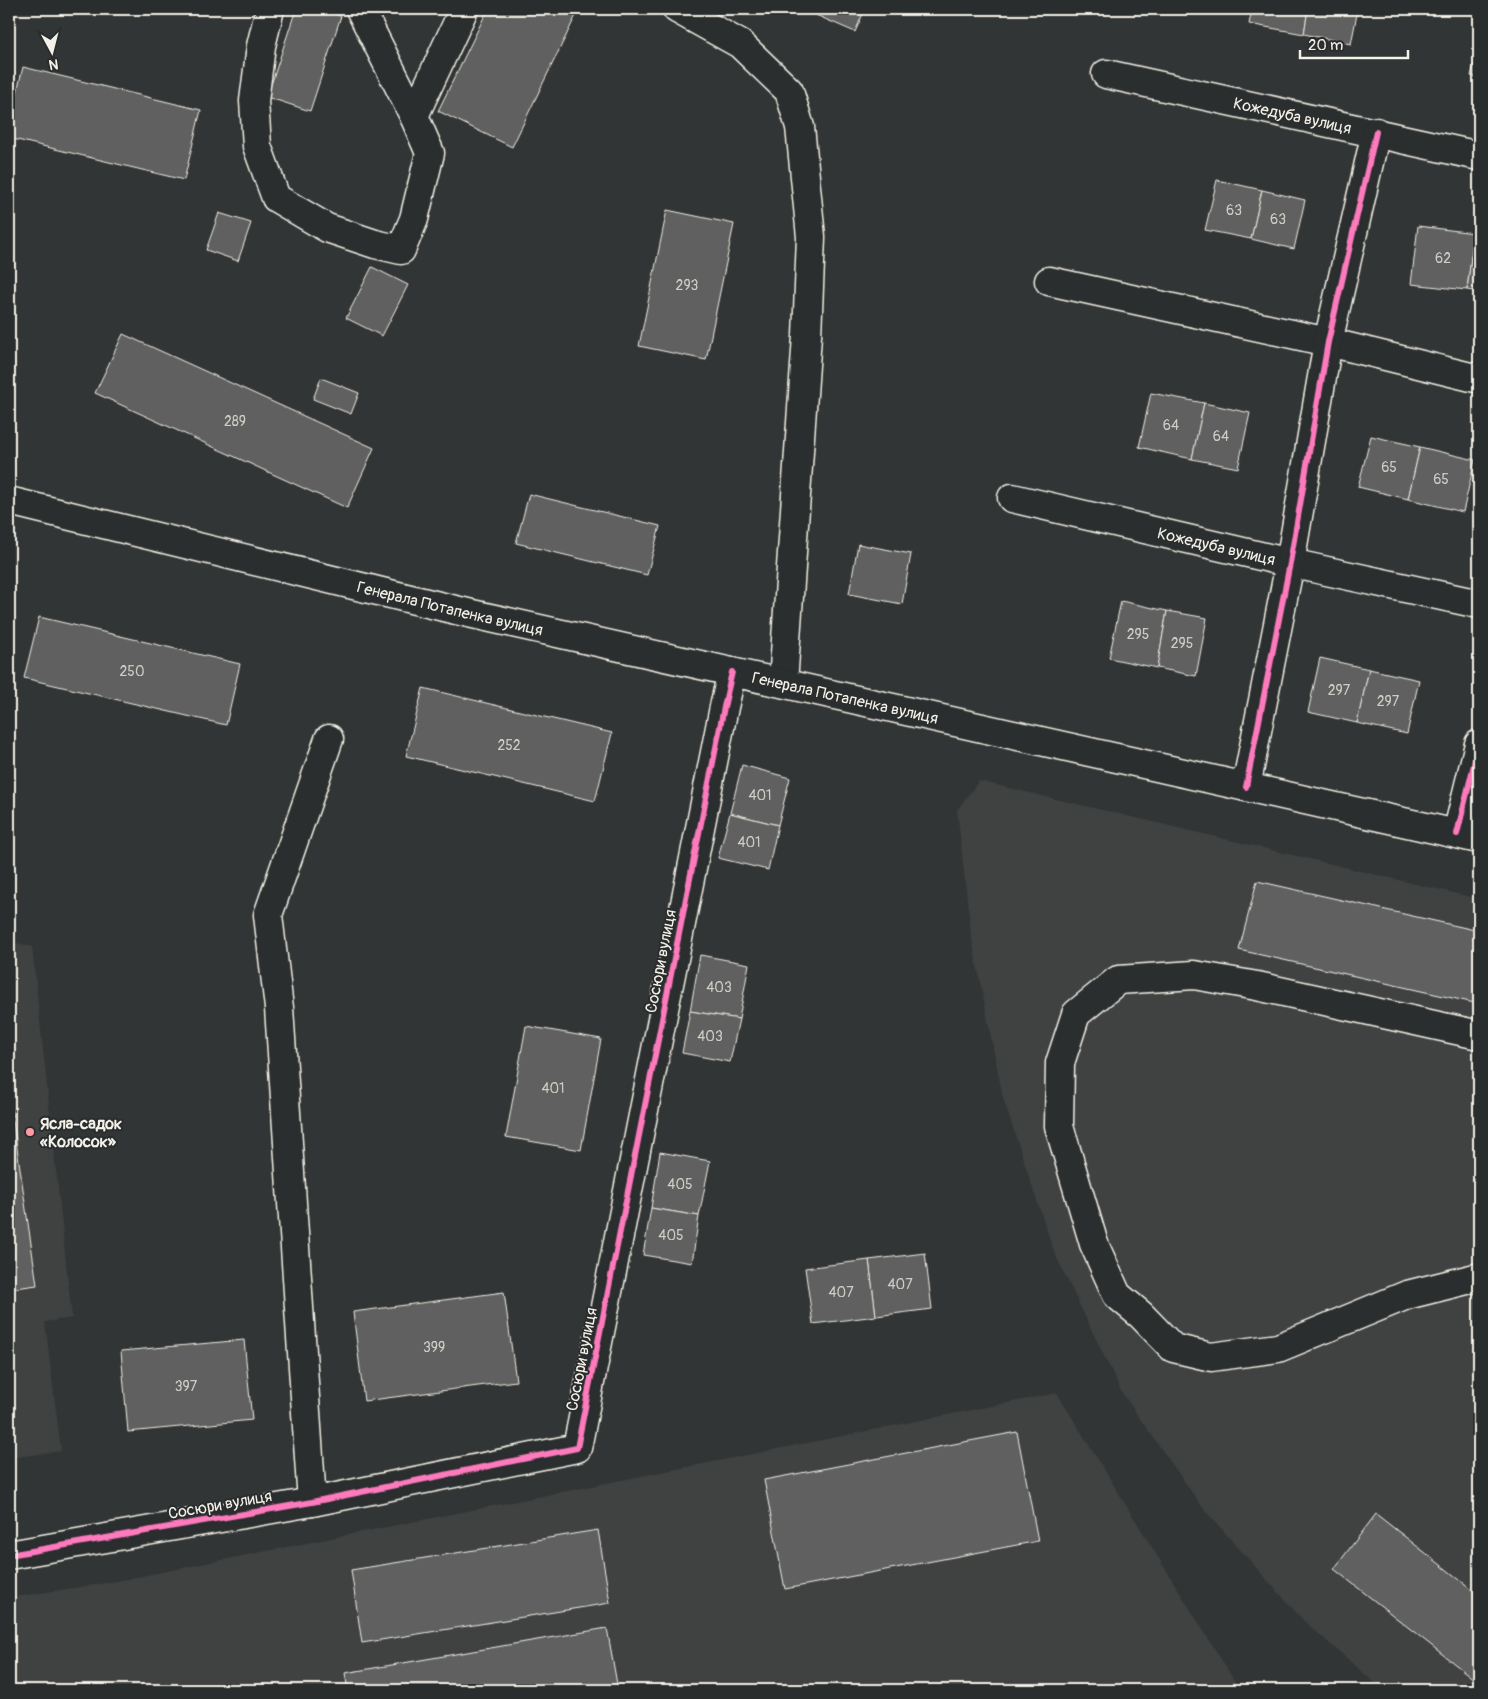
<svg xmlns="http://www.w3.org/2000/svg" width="1488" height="1699" viewBox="0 0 1488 1699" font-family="Pangolin,sans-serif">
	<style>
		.built { fill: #404242 }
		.building { fill: #5f605f; stroke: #f4f1e8 }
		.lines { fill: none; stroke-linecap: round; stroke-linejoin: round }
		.minor-casing { stroke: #f4f1e8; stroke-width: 31 }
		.major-casing { stroke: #f4f1e8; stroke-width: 31 }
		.minor { stroke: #2a2d2e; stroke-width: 28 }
		.major { stroke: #2a2d2e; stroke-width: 28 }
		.cycleway-casing { stroke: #2a2d2e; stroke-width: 9 }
		.cycleway { stroke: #fd7abc; stroke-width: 6 }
		.poi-dot { fill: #ff9aa2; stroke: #2a2d2e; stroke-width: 2 }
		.labels { text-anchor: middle; stroke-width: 4; stroke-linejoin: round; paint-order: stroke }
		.number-label { font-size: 14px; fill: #cfcdc6 }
		.street-label { font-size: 16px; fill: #f4f1e8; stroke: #2a2d2e }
		.poi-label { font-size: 16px; font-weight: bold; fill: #f4f1e8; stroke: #2a2d2e; text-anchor: start }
	</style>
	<rect width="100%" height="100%" fill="#323535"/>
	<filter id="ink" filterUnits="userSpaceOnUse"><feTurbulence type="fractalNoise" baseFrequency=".02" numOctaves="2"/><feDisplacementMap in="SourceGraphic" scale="10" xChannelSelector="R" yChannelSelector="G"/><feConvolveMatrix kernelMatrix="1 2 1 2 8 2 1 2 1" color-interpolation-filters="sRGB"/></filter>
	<g filter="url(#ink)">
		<g class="built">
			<path d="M979 781 1479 899V1690H1383L1304 1621 1203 1508 1122 1393 1054 1252 1003 1098 971 934 957 810Z"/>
			<path d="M9 941 32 947 72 1318 45 1322 61 1451 9 1458Z"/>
			<path d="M1057 1393 1240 1690H9V1598L112 1582Z"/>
		</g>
		<g class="building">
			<path d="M296 9H318L341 16 310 111 267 97Z"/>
			<path d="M488 9H579L512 147 438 111Z"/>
			<path d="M802 9H865L855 32Z"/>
			<path d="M1252 9H1308L1304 34 1249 24Z"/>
			<path d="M1308 9H1358L1351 44 1304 34Z"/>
			<path d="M1479 43V78L1471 76Z"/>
			<path d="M23 67 201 110 184 180 9 138V125Z"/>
			<path d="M1217 180 1262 190 1251 239 1205 230Z"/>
			<path d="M1262 190 1305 200 1294 249 1251 239Z"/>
			<path d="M667 210 734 224 706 360 639 346Z"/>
			<path d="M219 213 251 223 238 261 206 250Z"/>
			<path d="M1418 226 1474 233 1467 290 1411 284Z"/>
			<path d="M1474 233H1479V292L1467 290Z"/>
			<path d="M372 267 408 285 382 336 346 318Z"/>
			<path d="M123 334 374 448 347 508 95 393Z"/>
			<path d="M321 378 359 393 351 414 313 399Z"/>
			<path d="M1151 393 1204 403 1192 459 1139 447Z"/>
			<path d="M1204 403 1250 413 1238 468 1192 459Z"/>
			<path d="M1371 436 1420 447 1408 499 1358 487Z"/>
			<path d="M1420 447 1475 460 1463 512 1408 499Z"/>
			<path d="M529 494 660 526 647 575 516 543Z"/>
			<path d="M858 544 911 554 902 604 849 594Z"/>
			<path d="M1121 601 1167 611 1157 668 1109 658Z"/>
			<path d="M1167 611 1207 618 1196 676 1157 668Z"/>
			<path d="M39 617 240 664 226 725 24 678Z"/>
			<path d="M1320 658 1369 669 1357 723 1308 712Z"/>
			<path d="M1369 669 1419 680 1407 734 1357 723Z"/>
			<path d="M423 688 612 733 595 801 406 756Z"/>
			<path d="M742 765 790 778 778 825 730 813Z"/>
			<path d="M730 813 778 825 768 870 718 858Z"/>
			<path d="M1257 881 1479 931V1004L1239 950Z"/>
			<path d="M700 955 749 964 739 1019 690 1011Z"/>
			<path d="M690 1011 739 1019 730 1062 682 1053Z"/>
			<path d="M526 1026 601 1039 581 1150 506 1137Z"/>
			<path d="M9 1093 37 1285 9 1289Z"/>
			<path d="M660 1152 710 1161 699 1216 651 1208Z"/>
			<path d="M651 1208 699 1216 692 1263 643 1255Z"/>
			<path d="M925 1253 932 1309 876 1316 869 1260Z"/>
			<path d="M869 1260 876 1316 813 1324 805 1268Z"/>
			<path d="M504 1292 516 1381 364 1401 353 1312Z"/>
			<path d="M244 1340 252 1420 128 1432 121 1351Z"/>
			<path d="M1017 1432 1038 1541 785 1589 764 1480Z"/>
			<path d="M1376 1514 1479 1595V1683L1334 1569Z"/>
			<path d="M598 1530 610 1603 362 1643 351 1570Z"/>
			<path d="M607 1628 618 1690H348L345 1673Z"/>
		</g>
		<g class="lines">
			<g class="minor-casing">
				<g id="minor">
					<path d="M270 9 261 46 254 101 257 146 276 198 327 228 375 244 401 250 414 219 430 153 414 116"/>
					<path d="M360 9 414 116 464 9"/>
					<path d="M677 9 740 44 789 91 800 127 811 237 807 336 783 683"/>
					<path id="s1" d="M1106 74 1479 156"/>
					<path d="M1049 281 1328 342 1479 379"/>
					<path id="s2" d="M1012 498 1290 563 1479 604"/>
					<path d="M1246 787 1290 563 1328 342 1376 132"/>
					<path d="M1457 834 1479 744"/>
					<path d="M1479 1035 1257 986 1194 975 1118 980 1076 1014 1060 1063 1059 1126 1094 1244 1117 1295 1141 1315 1173 1348 1211 1357 1278 1348 1407 1295 1479 1277"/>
					<path d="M312 1502 279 1008 268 915 329 739"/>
					<path d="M9 1555 312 1502 577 1448 724 707 732 672"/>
				</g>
			</g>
			<g class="major-casing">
				<g id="major">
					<path id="s3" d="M9 501 468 613 1479 839"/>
				</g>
			</g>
			<use href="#minor" class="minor"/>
			<use href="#major" class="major"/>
			<g class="cycleway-casing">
				<g id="cycleway">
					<path d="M1246 787 1290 563 1328 342 1376 132"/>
					<path d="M1457 834 1479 744"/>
					<path d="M9 1555 312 1502 577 1448 724 707 732 672"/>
				</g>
			</g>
			<use href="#cycleway" class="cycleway"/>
		</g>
	</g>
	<circle class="poi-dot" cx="30" cy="1132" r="5"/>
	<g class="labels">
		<g class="number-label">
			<text x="1234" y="215">63</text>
			<text x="1278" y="224">63</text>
			<text x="1443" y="263">62</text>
			<text x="687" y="290">293</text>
			<text x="235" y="426">289</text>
			<text x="1171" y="430">64</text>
			<text x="1221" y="441">64</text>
			<text x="1389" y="472">65</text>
			<text x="1441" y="484">65</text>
			<text x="1138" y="639">295</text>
			<text x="1182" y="648">295</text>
			<text x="132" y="676">250</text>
			<text x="1339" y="695">297</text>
			<text x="1388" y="706">297</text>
			<text x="509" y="750">252</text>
			<text x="760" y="800">401</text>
			<text x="749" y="847">401</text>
			<text x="719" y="992">403</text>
			<text x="710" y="1041">403</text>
			<text x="553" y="1093">401</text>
			<text x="680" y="1189">405</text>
			<text x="671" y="1240">405</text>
			<text x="900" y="1289">407</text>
			<text x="841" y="1297">407</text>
			<text x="434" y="1352">399</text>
			<text x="186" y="1391">397</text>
		</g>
		<g class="street-label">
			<text dy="6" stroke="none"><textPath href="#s1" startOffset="191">Кожедуба вулиця</textPath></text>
			<text dy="6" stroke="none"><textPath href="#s2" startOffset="210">Кожедуба вулиця</textPath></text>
			<text dy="6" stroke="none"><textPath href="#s3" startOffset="454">Генерала Потапенка вулиця</textPath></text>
			<text dy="6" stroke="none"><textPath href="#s3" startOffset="859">Генерала Потапенка вулиця</textPath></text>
			<text transform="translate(660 961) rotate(-79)" y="6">Сосюри вулиця</text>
			<text transform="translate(581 1359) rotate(-79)" y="6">Сосюри вулиця</text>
			<text transform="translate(220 1504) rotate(-10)" y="6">Сосюри вулиця</text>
		</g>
		<g class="poi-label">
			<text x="40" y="1129">Ясла-садок<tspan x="40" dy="18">«Колосок»</tspan></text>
		</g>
	</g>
	<rect width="1488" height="1699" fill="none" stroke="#2a2d2e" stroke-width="30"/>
	<rect x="15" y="15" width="1458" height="1669" fill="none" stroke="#f4f1e8" stroke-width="2" filter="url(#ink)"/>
	<g transform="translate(52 52) rotate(173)" stroke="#2a2d2e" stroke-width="4" paint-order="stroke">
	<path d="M0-4L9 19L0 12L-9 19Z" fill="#f4f1e8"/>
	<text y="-8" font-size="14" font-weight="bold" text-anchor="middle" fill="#f4f1e8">N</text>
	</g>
	<path d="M1300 50v8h108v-8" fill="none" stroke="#f4f1e8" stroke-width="2.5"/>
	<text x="1308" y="50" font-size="15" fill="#f4f1e8" stroke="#2a2d2e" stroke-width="4" paint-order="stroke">20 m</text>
</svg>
